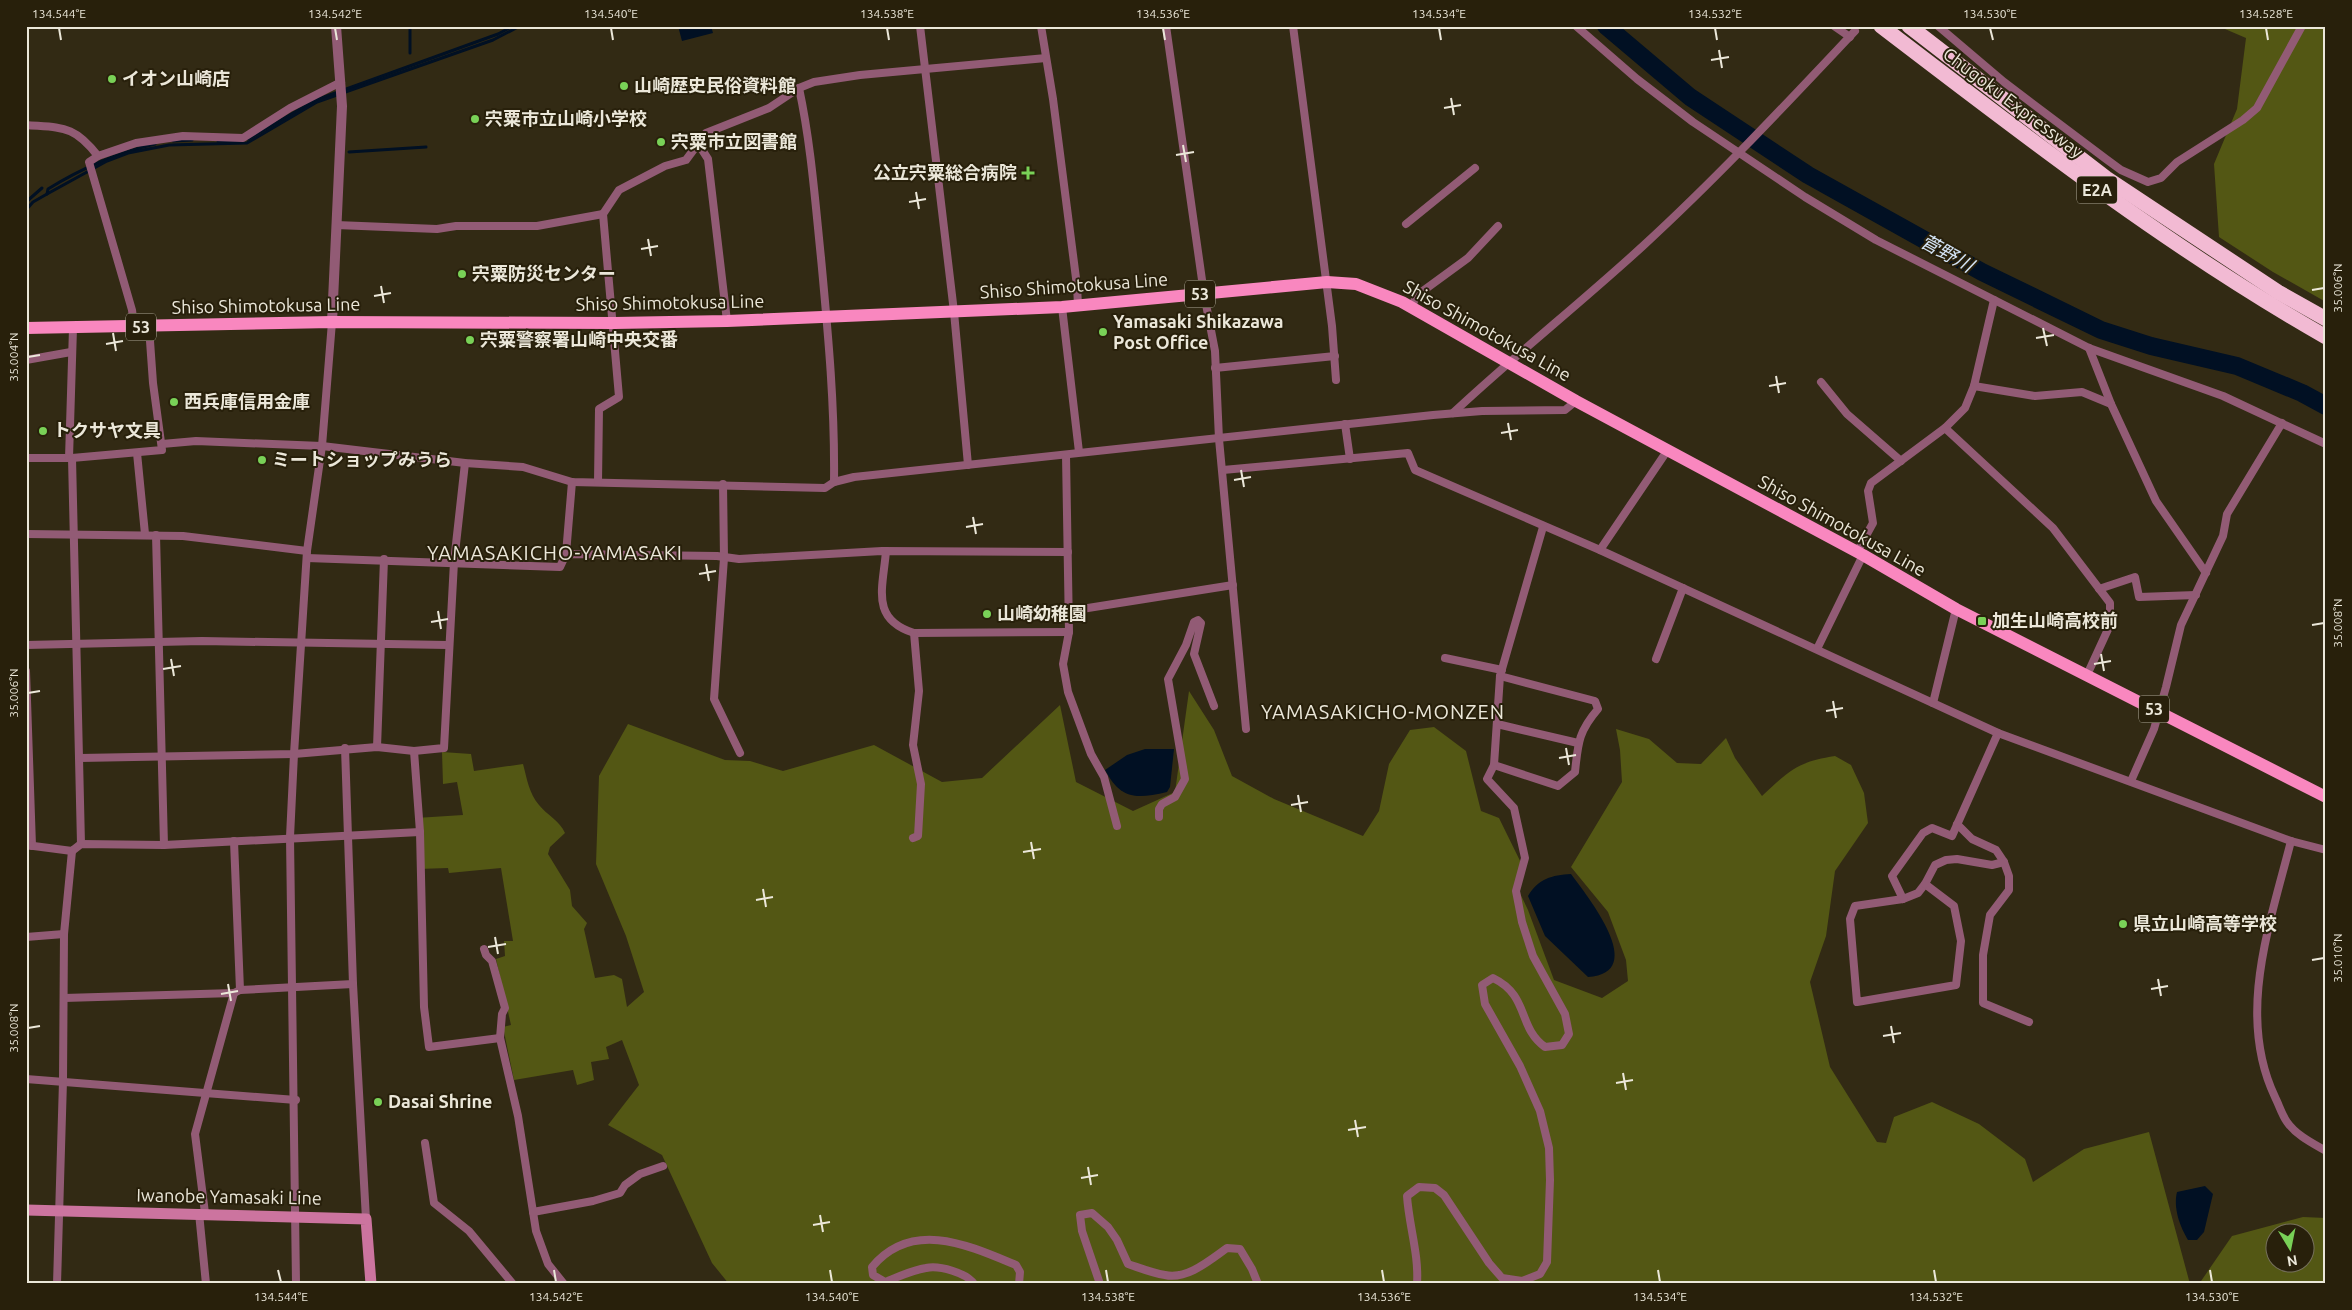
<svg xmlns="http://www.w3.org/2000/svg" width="2352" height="1310" viewBox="0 0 2352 1310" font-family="Ubuntu,'Noto Sans JP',sans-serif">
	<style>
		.green { fill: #535714; fill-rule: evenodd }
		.water { fill: #011023 }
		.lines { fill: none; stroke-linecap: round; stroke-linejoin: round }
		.stream { stroke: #011023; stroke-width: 3 }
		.river { stroke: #011023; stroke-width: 18 }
		.minor { stroke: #925b75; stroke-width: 8 }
		.tertiary { stroke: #925b75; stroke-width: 10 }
		.secondary { stroke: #cc749f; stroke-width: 11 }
		.primary { stroke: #f987bf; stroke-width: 12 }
		.motorway { stroke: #f2bad3; stroke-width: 15 }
		.ticks { fill: none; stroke: #ebe7d9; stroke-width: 2 }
		.poi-dot { fill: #79d157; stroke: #28200b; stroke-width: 2 }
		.labels { text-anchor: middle; stroke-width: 4; stroke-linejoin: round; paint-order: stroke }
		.shield { fill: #28200b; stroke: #b0ab9b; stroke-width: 1 }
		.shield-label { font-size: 16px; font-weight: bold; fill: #ebe7d9 }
		.poi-label { font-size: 18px; font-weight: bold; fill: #ebe7d9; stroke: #28200b; text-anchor: start }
		.street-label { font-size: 18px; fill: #ebe7d9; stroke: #28200b }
		.water-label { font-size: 19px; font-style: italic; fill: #d3e3f5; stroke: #28200b }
		.quarter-label { font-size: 20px; letter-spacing: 1px; fill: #ebe7d9; stroke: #28200b }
		.neatline { fill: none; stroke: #ebe7d9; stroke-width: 2 }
		.ticks-label { font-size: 12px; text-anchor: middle; fill: #ebe7d9 }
	</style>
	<rect width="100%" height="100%" fill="#322a14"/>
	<g class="green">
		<path d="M2218 26H2326V302L2273 272 2219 237 2214 164 2237 109 2246 38Z"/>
		<path d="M1189 691 1214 730 1232 776 1274 799 1363 836 1379 811 1389 764 1410 730 1434 727 1466 751 1481 811 1499 818 1525 871 1515 883 1528 910 1554 980 1602 998 1628 981 1626 960 1608 912 1571 867 1622 782 1620 750 1616 729 1649 739 1677 763 1701 764 1726 738 1735 758 1762 796C1790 770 1797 762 1835 756L1851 765 1864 793 1868 823 1835 871 1826 936 1810 982 1830 1067 1877 1142 1886 1143 1894 1117 1932 1102 1979 1124 2025 1159 2033 1182 2084 1149 2149 1132 2190 1284H729L712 1263 662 1155 608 1125 639 1085 622 1040 606 1047 609 1059 591 1062 594 1080 577 1085 573 1070 514 1080 503 1027 511 1025 496 959 505 956 504 941H513L501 868 449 873 448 868 418 869 416 818 463 815 457 782 443 784 442 752 471 754 474 771 523 764C527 779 529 793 539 805 547 815 560 821 565 833L550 847 548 854 570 890 572 906 587 923 584 929 595 978 614 975 622 979 627 1007 644 992 626 936 596 864 599 776 628 724 725 760 750 761 783 771 874 745 942 782 982 778 1060 705 1076 782 1133 811 1175 792Z"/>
		<path d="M2303 1217 2326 1218V1284H2199L2232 1236ZM2304 1232V1262H2274V1232Z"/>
	</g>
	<g class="water">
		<path d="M678 26H711L713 33 682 41Z"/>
		<path d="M1145 749H1174L1170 787 1167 792C1136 799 1121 800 1105 770L1127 755Z"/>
		<path d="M1571 874C1587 896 1650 973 1588 977L1545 936 1528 896C1538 879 1552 875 1571 874Z"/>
		<path d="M2205 1186 2213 1194 2204 1232 2197 1240H2188C2180 1227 2173 1208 2177 1192Z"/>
	</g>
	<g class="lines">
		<g class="stream">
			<path d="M410 53V26"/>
			<path d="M248 139 316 100 498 34 513 26"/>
			<path d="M173 141 192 140"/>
			<path d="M218 141H242"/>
			<path d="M349 152 426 147"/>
			<path d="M47 194 48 189C82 168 116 153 155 144"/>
			<path d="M26 202 42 188"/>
			<path d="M26 210 33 202 47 194 107 161 128 153 169 145 247 143 317 102 493 40 520 26"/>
		</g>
		<path class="river" d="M1606 26 1690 97 1808 175 1982 272 2101 330 2151 346 2237 366 2302 393 2326 406"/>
		<g class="minor">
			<path d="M920 26 954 312 968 465"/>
			<path d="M1041 26 1053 99 1077 286 1078 305"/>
			<path d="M1166 26 1204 294 1215 351 1219 439 1246 729"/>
			<path d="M1293 26 1332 326 1336 380"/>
			<path d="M1576 26 1637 79 1693 122 1805 197 1876 240 2089 348 2223 396 2326 444"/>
			<path d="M1834 26 1850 37"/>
			<path d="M1938 26 2004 82 2106 159 2121 170 2148 182 2161 178 2177 162 2243 120 2257 108 2302 26"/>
			<path d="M799 88C811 144 815 200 821 258 828 333 835 406 834 482"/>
			<path d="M26 125C63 128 74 125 98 156L136 143 183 136 243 138 290 108 341 82"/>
			<path d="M699 145 708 159 727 321"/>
			<path d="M98 156 89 162 132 310 134 326"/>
			<path d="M1406 224 1475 168"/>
			<path d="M336 225 437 229 456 226H537L603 214"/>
			<path d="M1062 307 1079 452"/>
			<path d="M1412 307 1416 296 1468 258 1498 226"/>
			<path d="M2089 348 2111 404"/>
			<path d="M26 360 71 352"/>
			<path d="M1215 368 1335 356"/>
			<path d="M1821 382 1847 414 1901 461"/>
			<path d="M1974 386 2035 396 2082 392 2111 404 2156 501 2206 573"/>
			<path d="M1453 413C1515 355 1582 302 1644 245 1718 177 1786 104 1855 31"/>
			<path d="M1345 424 1350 459"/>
			<path d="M1945 428 1965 408 1974 386 1994 300"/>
			<path d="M162 444 196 441 322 446 465 463 523 467 572 482 825 488 834 482 854 477 1433 415 1482 411 1565 410 1576 401"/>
			<path d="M137 453 145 534"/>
			<path d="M1066 455 1069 632 1063 664 1068 692 1091 754 1104 777 1117 826"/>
			<path d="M26 458H72L162 450 153 383 149 327"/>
			<path d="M69 458 73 328"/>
			<path d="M72 458 81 844"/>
			<path d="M1223 470 1408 453 1415 470 1600 550 1998 733 2291 841 2326 850"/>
			<path d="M598 482 599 409 619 397 603 214 619 190 665 166 686 160 706 133 769 108 799 88 814 82 860 75 1046 58"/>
			<path d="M723 484 724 558 714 699 740 753"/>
			<path d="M26 534 183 536 307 551"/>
			<path d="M156 535 164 845"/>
			<path d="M1600 550 1667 451"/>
			<path d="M886 551C883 588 870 619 914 633L1069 632"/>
			<path d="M1857 552 1873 523 1868 491 1871 483 1945 428 2053 528 2110 603V625L2087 675"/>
			<path d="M566 554 572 482"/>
			<path d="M307 558 560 567 566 554 717 556 739 559 882 551 1068 552"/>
			<path d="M2099 589 2135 577 2139 597 2196 595"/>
			<path d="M1069 611 1233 585"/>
			<path d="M26 645 202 641 448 645"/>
			<path d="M1817 649 1863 555"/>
			<path d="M1445 658 1502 670"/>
			<path d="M1656 659 1683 588"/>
			<path d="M26 671 32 846"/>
			<path d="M1933 703 1956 609"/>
			<path d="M1497 724 1578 743"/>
			<path d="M377 747 384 559"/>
			<path d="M345 748 353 984 366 1219"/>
			<path d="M414 751 420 832 424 1007 429 1047 500 1038 518 1116 536 1231 548 1264 564 1284"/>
			<path d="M80 758 294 754 377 747 414 751 444 748 454 562 465 463"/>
			<path d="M1494 765 1558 786 1575 772C1578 744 1578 732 1598 709L1595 701 1500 676"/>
			<path d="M2131 781 2154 729 2166 687 2181 625 2223 536 2227 514 2282 423"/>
			<path d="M1159 817V809L1162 804 1175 797 1185 779 1168 679 1186 645 1194 622 1198 620 1201 623 1194 654 1214 706"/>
			<path d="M1957 824 1972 839 1996 850 2004 862 2009 876V890L1990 915 1983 955V1003L2029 1022"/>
			<path d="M913 838 918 836 921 784 913 745 919 691 914 633"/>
			<path d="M234 841 240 990"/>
			<path d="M2291 841C2270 924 2236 1015 2275 1097 2279 1105 2282 1115 2287 1122 2296 1135 2312 1143 2326 1151"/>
			<path d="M26 845 72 851 81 844 164 845 420 832"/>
			<path d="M1925 884 1954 906 1961 941 1956 985 1857 1002 1850 919 1855 906 1903 899 1918 893Z"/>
			<path d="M1925 884 1935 865 1946 860 1957 859 1992 865 2004 862"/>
			<path d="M1903 899 1892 876 1923 833 1932 828 1952 836 1998 733"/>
			<path d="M26 937 64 934"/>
			<path d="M484 949 486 955 492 961 505 1008 502 1014 500 1038"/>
			<path d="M64 998 234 993 240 990 353 984"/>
			<path d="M26 1079 296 1100"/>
			<path d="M425 1143 434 1203 469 1231 513 1284"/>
			<path d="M533 1212 593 1201 620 1193 625 1185 640 1174 663 1166"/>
			<path d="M199 1213 206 1284"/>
			<path d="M205 1213 195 1134 234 993"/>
			<path d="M57 1284 63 1081 64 934 72 851"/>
			<path d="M296 1284 290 837 294 754 307 551 322 446 332 322"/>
			<path d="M974 1284C967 1273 939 1265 926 1268 912 1270 898 1277 885 1282L873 1275 872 1267C912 1219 968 1245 1016 1265L1020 1272 1019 1284"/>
			<path d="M1100 1284 1082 1231 1080 1215 1092 1213 1108 1227 1117 1240 1128 1264C1140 1268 1152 1273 1165 1275 1187 1280 1210 1260 1227 1248L1240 1249 1252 1269 1258 1284"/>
			<path d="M1417 1284C1419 1254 1409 1226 1407 1196L1419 1187 1435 1188 1444 1195 1489 1263 1502 1278 1522 1281 1540 1274 1547 1262 1550 1180 1549 1148 1540 1111 1520 1066 1485 1004 1482 985 1493 978C1530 996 1517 1027 1545 1047L1562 1045 1569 1034 1565 1014 1533 956 1522 922 1516 891 1525 858 1514 808 1487 779 1494 765 1500 676 1543 527"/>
		</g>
		<path class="tertiary" d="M332 322 342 106 336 26"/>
		<path class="secondary" d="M26 1210 366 1219 371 1284"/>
		<path class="primary" d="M26 328 332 322 614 323 727 321 1062 307 1327 282 1356 284 1402 302 1576 401 1863 555 1956 609 2326 797"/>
		<g class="motorway">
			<path d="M1881 26C2025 136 2168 247 2326 337"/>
			<path d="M1909 26 2106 178 2278 292 2326 319"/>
		</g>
	</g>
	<path class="ticks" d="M59 28 61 40M335 28 337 40M611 28 613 40M887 28 889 40M1163 28 1165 40M1439 28 1441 40M1715 28 1717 40M1990 28 1993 40M2266 28 2268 40M1719 50 1722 68M1711 60 1729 57M1451 98 1454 115M1444 108 1461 105M1183 145 1186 162M1176 155 1194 152M916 192 919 209M909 202 926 199M648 239 651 256M641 249 658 246M381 286 384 303M2312 290 2324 288M374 296 391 293M2043 328 2047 346M113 333 116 351M2036 338 2054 335M106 344 123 341M28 357 40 355M1776 376 1779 393M1769 386 1786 383M1508 423 1511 440M1501 433 1518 430M1241 470 1244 487M1234 480 1251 477M973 517 976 534M966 527 983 524M706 564 709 581M699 574 716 571M438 611 441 629M431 622 448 619M2312 625 2324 623M2101 654 2104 671M171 659 174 676M2094 664 2111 661M163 669 181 666M28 693 40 691M1833 701 1836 718M1826 711 1843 708M1566 748 1569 765M1559 758 1576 755M1298 795 1301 812M1291 805 1308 802M1031 842 1034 859M1023 852 1041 849M763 889 766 907M756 900 773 897M495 937 498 954M488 947 506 944M2312 960 2324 958M2158 979 2161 996M228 984 231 1001M2151 989 2168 986M221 994 238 991M1891 1026 1894 1043M28 1028 40 1026M1883 1036 1901 1033M1623 1073 1626 1090M1616 1083 1633 1080M1355 1120 1358 1137M1348 1130 1366 1127M1088 1167 1091 1185M1081 1178 1098 1175M820 1215 823 1232M813 1225 830 1222M278 1270 281 1282M554 1270 556 1282M830 1270 832 1282M1106 1270 1108 1282M1382 1270 1384 1282M1658 1270 1660 1282M1934 1270 1936 1282M2210 1270 2212 1282"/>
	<g class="poi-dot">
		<circle cx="112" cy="79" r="5"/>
		<circle cx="624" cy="86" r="5"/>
		<circle cx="475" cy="119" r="5"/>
		<circle cx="661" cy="142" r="5"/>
		<path d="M1025.5 165.5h5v5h5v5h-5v5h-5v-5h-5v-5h5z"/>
		<circle cx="462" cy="274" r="5"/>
		<circle cx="1103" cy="332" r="5"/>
		<circle cx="470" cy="340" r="5"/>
		<circle cx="174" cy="402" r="5"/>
		<circle cx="43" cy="431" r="5"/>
		<circle cx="262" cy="460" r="5"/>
		<circle cx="987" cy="614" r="5"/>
		<rect x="1977" y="616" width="10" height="10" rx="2.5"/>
		<circle cx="2123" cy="924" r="5"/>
		<circle cx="378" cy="1102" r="5"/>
	</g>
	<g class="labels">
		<g class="shield">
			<rect x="2077" y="176.5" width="40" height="27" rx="4"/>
			<rect x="1185" y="280.5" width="30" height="27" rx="4"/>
			<rect x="126" y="313.5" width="30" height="27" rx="4"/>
			<rect x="2139" y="695.5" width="30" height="27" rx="4"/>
		</g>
		<g class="shield-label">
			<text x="2097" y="196">E2A</text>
			<text x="1200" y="300">53</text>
			<text x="141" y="333">53</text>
			<text x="2154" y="715">53</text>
		</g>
		<g class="poi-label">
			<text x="122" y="85">イオン山崎店</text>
			<text x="634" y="92">山崎歴史民俗資料館</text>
			<text x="485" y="125">宍粟市立山崎小学校</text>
			<text x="671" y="148">宍粟市立図書館</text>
			<text x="1017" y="179" text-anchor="end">公立宍粟総合病院</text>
			<text x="472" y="280">宍粟防災センター</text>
			<text x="1113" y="328">Yamasaki Shikazawa<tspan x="1113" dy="21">Post Office</tspan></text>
			<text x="480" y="346">宍粟警察署山崎中央交番</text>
			<text x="184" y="408">西兵庫信用金庫</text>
			<text x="53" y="437">トクサヤ文具</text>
			<text x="272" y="466">ミートショップみうら</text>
			<text x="997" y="620">山崎幼稚園</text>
			<text x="1992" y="627">加生山崎高校前</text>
			<text x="2133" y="930">県立山崎高等学校</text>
			<text x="388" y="1108">Dasai Shrine</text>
		</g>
		<g class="street-label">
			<text transform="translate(2013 103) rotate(37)" y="6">Chugoku Expressway</text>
			<text transform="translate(1074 286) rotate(-4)" y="6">Shiso Shimotokusa Line</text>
			<text transform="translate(670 303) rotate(-1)" y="6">Shiso Shimotokusa Line</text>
			<text transform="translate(266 306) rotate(-1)" y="6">Shiso Shimotokusa Line</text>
			<text transform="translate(1487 331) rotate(29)" y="6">Shiso Shimotokusa Line</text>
			<text transform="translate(1842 526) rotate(29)" y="6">Shiso Shimotokusa Line</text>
			<text transform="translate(229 1197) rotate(1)" y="6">Iwanobe Yamasaki Line</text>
		</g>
		<g class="water-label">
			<text transform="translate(1947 253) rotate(29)" y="7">菅野川</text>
		</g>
		<g class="quarter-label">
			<text x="555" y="560">YAMASAKICHO-YAMASAKI</text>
			<text x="1383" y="719">YAMASAKICHO-MONZEN</text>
		</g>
	</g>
	<rect width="2352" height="1310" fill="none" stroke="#28200b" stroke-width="55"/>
	<g transform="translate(2290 1248) rotate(170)"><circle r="24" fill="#28200b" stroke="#76705d"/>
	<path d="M0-4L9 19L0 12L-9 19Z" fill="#79d157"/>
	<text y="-8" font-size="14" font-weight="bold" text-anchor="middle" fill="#ebe7d9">N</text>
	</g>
	<rect x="28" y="28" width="2296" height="1254" class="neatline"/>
	<g class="ticks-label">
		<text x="59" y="18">134.544°E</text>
		<text x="335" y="18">134.542°E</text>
		<text x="611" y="18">134.540°E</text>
		<text x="887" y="18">134.538°E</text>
		<text x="1163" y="18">134.536°E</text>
		<text x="1439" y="18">134.534°E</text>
		<text x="1715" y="18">134.532°E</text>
		<text x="1990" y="18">134.530°E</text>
		<text x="2266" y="18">134.528°E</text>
		<text transform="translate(2338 288) rotate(-90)" y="4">35.006°N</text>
		<text transform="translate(14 357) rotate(-90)" y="4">35.004°N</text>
		<text transform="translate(2338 623) rotate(-90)" y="4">35.008°N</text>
		<text transform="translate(14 693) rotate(-90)" y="4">35.006°N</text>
		<text transform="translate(2338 958) rotate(-90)" y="4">35.010°N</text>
		<text transform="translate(14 1028) rotate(-90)" y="4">35.008°N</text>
		<text x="281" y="1301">134.544°E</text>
		<text x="556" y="1301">134.542°E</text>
		<text x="832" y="1301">134.540°E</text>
		<text x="1108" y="1301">134.538°E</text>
		<text x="1384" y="1301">134.536°E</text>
		<text x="1660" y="1301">134.534°E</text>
		<text x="1936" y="1301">134.532°E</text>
		<text x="2212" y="1301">134.530°E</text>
	</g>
</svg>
